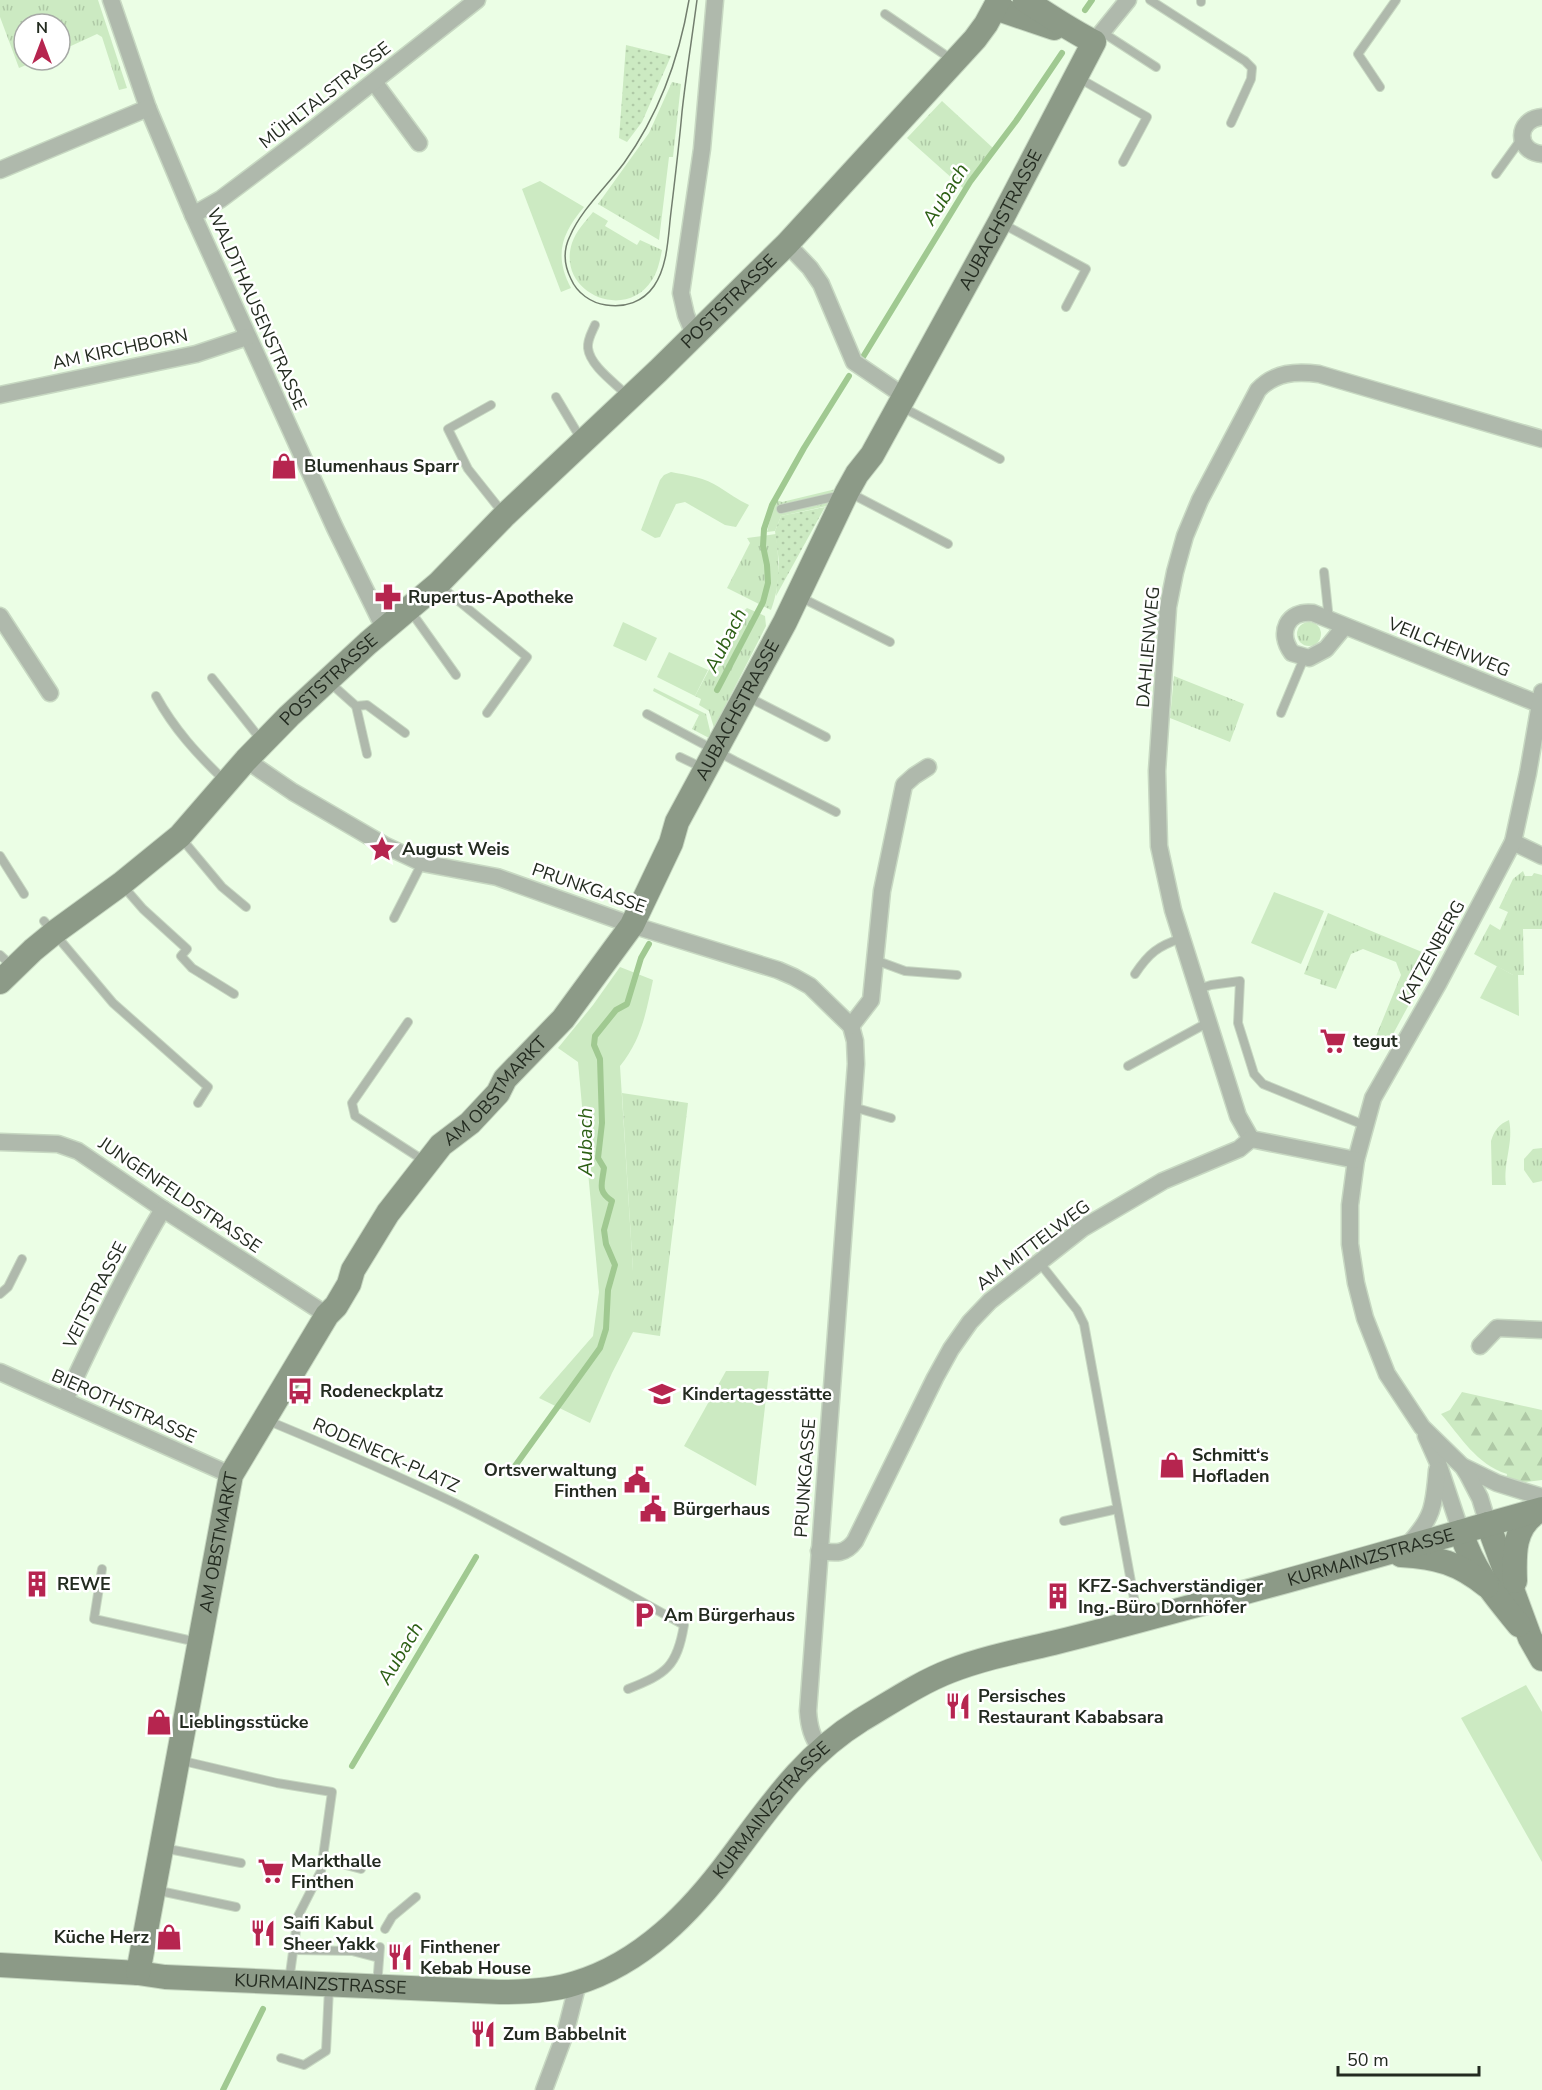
<svg xmlns="http://www.w3.org/2000/svg" width="1542" height="2090" viewBox="0 0 1542 2090" font-family="'Nunito Sans',sans-serif">
	<style>
		.grass { fill: url(#grass-tufts) }
		.forest { fill: url(#forest-firs) }
		.park { fill: #cceac2 }
		.garden { fill: url(#garden-dots) }
		.lines { fill: none; stroke-linecap: round; stroke-linejoin: round }
		.stream { stroke: #a0c991; stroke-width: 6 }
		.lane-casing { stroke: #c7d8c2; stroke-width: 10 }
		.street-casing { stroke: #c7d8c2; stroke-width: 19 }
		.secondary-casing { stroke: #c7d8c2; stroke-width: 26 }
		.lane { stroke: #afb9ac; stroke-width: 8 }
		.street { stroke: #afb9ac; stroke-width: 16 }
		.secondary { stroke: #8c9a87; stroke-width: 24 }
		.tram { stroke: #727e6e; stroke-width: 1.5 }
		.labels { text-anchor: middle; stroke-width: 5; stroke-linejoin: round; paint-order: stroke }
		.street-label { font-size: 18px; fill: #232b20; stroke: #fff }
		.poi-label { font-size: 18px; font-weight: bold; fill: #232b20; stroke: #fff; text-anchor: start }
		.water-label { font-size: 20px; font-style: italic; fill: #2c5f14; stroke: #fff }
	</style>
	<defs>
		<pattern id="grass-tufts" width="24" height="20" patternUnits="userSpaceOnUse" patternTransform="scale(1.5)"><rect width="24" height="20" fill="#cceac2"/><path d="M3 7l-1-3M5 7V3M7 7l1-3M15 17l-1-3M17 17v-4M19 17l1-3" fill="none" stroke="#afc9a6"/></pattern>
		<pattern id="forest-firs" width="22" height="20" patternUnits="userSpaceOnUse" patternTransform="scale(1.5)"><rect width="22" height="20" fill="#cceac2"/><path d="M5 1l3.5 6h-7zM16 11l3.5 6h-7z" fill="#afc9a6"/></pattern>
		<pattern id="garden-dots" width="8" height="8" patternUnits="userSpaceOnUse" patternTransform="scale(1.5)"><rect width="8" height="8" fill="#cceac2"/><path d="M2 2h.1M6 6h.1" fill="none" stroke="#afc9a6" stroke-width="1.8" stroke-linecap="round"/></pattern>
	</defs>
	<rect width="100%" height="100%" fill="#ebfee5"/>
	<g class="grass">
		<path d="M0 0H98L127 88 119 90 102 37 97 34 60 51V24H24V60H38L19 68 0 17Z"/>
		<path d="M672 82 681 84 673 157H669L659 240 598 204 649 133Z"/>
		<path d="M942 101 993 148 963 188 907 138Z"/>
		<path d="M593 212 608 221 605 226 637 245 640 240 662 250C660 260 658 271 652 280 625 323 556 292 572 243 576 231 585 222 593 212Z"/>
		<path d="M836 489 827 506 781 516 775 531 767 532 773 507 777 500 782 502Z"/>
		<path d="M776 534C779 561 781 584 771 610L727 588 750 543 747 538Z"/>
		<path d="M747 608 765 616 766 626 714 728 709 711 699 705 701 699 695 696 737 617Z"/>
		<circle cx="1309" cy="634" r="12"/>
		<path d="M1174 676 1244 704 1230 742 1170 718Z"/>
		<path d="M654 688 706 714 711 735 709 738 692 729 699 715 653 691Z"/>
		<path d="M1523 871 1525 876H1532L1534 873 1542 875V929H1523L1524 975H1513L1474 954 1490 924 1500 930 1508 912 1499 908 1513 879Z"/>
		<path d="M1328 913 1422 952 1413 969 1416 971 1409 983 1418 988 1386 1047 1378 1048 1372 1046 1401 975 1396 962 1363 949 1351 954 1336 989 1320 984 1321 980 1304 974Z"/>
		<path d="M622 1093 688 1103 660 1336 633 1332V1271Z"/>
		<path d="M1509 1120C1514 1143 1503 1162 1506 1185H1492L1491 1141C1494 1131 1499 1124 1509 1120Z"/>
		<path d="M1542 1148V1181L1533 1183 1524 1170V1159L1533 1149Z"/>
	</g>
	<path class="forest" d="M1462 1392 1542 1410V1480L1526 1482 1506 1480 1507 1474C1476 1464 1461 1437 1441 1414L1450 1410Z"/>
	<g class="park">
		<path d="M540 181 584 207C561 234 554 256 571 288L561 292 522 189Z"/>
		<path d="M671 472C687 475 706 478 719 487 729 493 738 500 749 505L736 527 725 525 685 502 676 504 660 537 655 538 641 530 660 480 664 475Z"/>
		<path d="M623 622 657 638 646 661 613 646Z"/>
		<path d="M669 652 708 670 695 696 657 677Z"/>
		<path d="M1274 892 1324 911 1301 964 1251 943Z"/>
		<path d="M1497 966 1513 975H1518L1519 1016 1480 998Z"/>
		<path d="M620 967 653 980C646 1012 642 1039 620 1066L633 1271V1332L612 1373 590 1423 539 1398 593 1336 599 1292 578 1062 558 1048 593 1005Z"/>
		<path d="M726 1371H769L756 1486 684 1446Z"/>
		<path d="M1526 1685 1542 1712V1862L1461 1718Z"/>
	</g>
	<g class="garden">
		<path d="M626 45 671 56 642 122 627 142 619 138Z"/>
		<path d="M825 507 776 596 779 562 775 531 781 516Z"/>
	</g>
	<g class="lines">
		<g class="stream">
			<path d="M1085 10 1092 0"/>
			<path d="M863 357 970 182 1016 121 1062 53"/>
			<path d="M717 690 763 602 768 583 767 565 763 546 764 529 772 505 804 448 849 376"/>
			<path d="M515 1466 600 1348 606 1329 608 1290 615 1265 606 1244 604 1230 612 1201C597 1191 602 1184 604 1168L598 1158 602 1123 600 1059 594 1045 595 1036 616 1010 627 1004 641 958 649 944"/>
			<path d="M352 1766 476 1557"/>
			<path d="M223 2090 263 2009"/>
		</g>
		<g class="lane-casing">
			<g id="lane">
				<path d="M1150 0 1245 61 1252 68 1251 79 1231 123"/>
				<path d="M1201 2V0"/>
				<path d="M885 14 954 61"/>
				<path d="M1102 32 1156 67"/>
				<path d="M1077 77 1147 117 1123 162"/>
				<path d="M1380 87 1358 54 1396 0"/>
				<path d="M1496 174 1522 138"/>
				<path d="M1003 224 1086 269 1066 307"/>
				<path d="M595 325C592 332 587 340 588 348 590 366 615 383 627 395"/>
				<path d="M556 397 581 439"/>
				<path d="M491 405 448 429 468 469 503 513"/>
				<path d="M902 407 1000 459"/>
				<path d="M850 493 948 544"/>
				<path d="M781 509 833 497 839 500"/>
				<path d="M1324 572 1329 620"/>
				<path d="M439 585 527 657 487 713"/>
				<path d="M800 597 890 642"/>
				<path d="M409 609 456 675"/>
				<path d="M212 678 262 741"/>
				<path d="M328 681 356 706 367 754"/>
				<path d="M156 696C174 729 197 754 224 780"/>
				<path d="M746 696 826 737"/>
				<path d="M356 706 367 705 405 733"/>
				<path d="M1281 713 1304 658"/>
				<path d="M647 714 735 761 836 812"/>
				<path d="M680 757 705 769"/>
				<path d="M181 838 222 887 246 907"/>
				<path d="M0 856 24 894"/>
				<path d="M123 886 143 909 187 949 181 956 192 968 234 994"/>
				<path d="M394 918 422 863"/>
				<path d="M44 921 113 1003 208 1087 198 1103"/>
				<path d="M0 955 13 967"/>
				<path d="M875 960 905 971 957 975"/>
				<path d="M1135 974C1149 953 1158 946 1182 938"/>
				<path d="M1198 989 1211 985 1240 981 1238 1023 1254 1074 1263 1084 1364 1125"/>
				<path d="M408 1022 352 1103 355 1116 426 1162"/>
				<path d="M1128 1066 1207 1023"/>
				<path d="M853 1107 891 1118"/>
				<path d="M1039 1262 1077 1310 1084 1324 1138 1620"/>
				<path d="M0 1294 8 1287 22 1259"/>
				<path d="M266 1417 276 1424C336 1449 396 1475 455 1503 533 1541 608 1583 684 1625 677 1667 666 1674 628 1689"/>
				<path d="M1064 1521 1117 1509"/>
				<path d="M102 1569 94 1619 197 1642"/>
				<path d="M179 1760 277 1783 332 1792 321 1871 298 1916 289 1981"/>
				<path d="M163 1848 241 1863"/>
				<path d="M323 1859 361 1869"/>
				<path d="M155 1890 236 1907"/>
				<path d="M385 1929 392 1917 416 1897"/>
				<path d="M294 1950 352 1951 379 1958"/>
				<path d="M377 1986 380 1947"/>
				<path d="M281 2058 304 2065 326 2051 329 1988"/>
			</g>
		</g>
		<g class="street-casing">
			<g id="street">
				<path d="M111 0 148 108 193 215 335 528 384 628"/>
				<path d="M1094 42 1128 0"/>
				<path d="M374 82 419 143"/>
				<path d="M1542 117C1516 119 1515 152 1542 154"/>
				<path d="M0 170 148 108"/>
				<path d="M193 215 221 199 302 138 477 0"/>
				<path d="M787 244 810 268 821 284 854 362 904 396"/>
				<path d="M694 334 686 315 681 293 702 149 715 0"/>
				<path d="M0 395 196 354 247 337"/>
				<path d="M0 616 50 693"/>
				<path d="M1345 626 1326 649 1309 658 1292 653C1277 633 1287 610 1313 613L1539 704"/>
				<path d="M246 760 293 792 384 845 422 863 497 877 632 925 778 970 794 977 810 986 851 1026 855 1041 856 1064 808 1711C809 1727 812 1737 821 1750"/>
				<path d="M1513 842 1542 856"/>
				<path d="M851 1026 871 1000 882 891 904 785 914 776 928 767"/>
				<path d="M1251 1139 1238 1116 1173 910 1159 846 1157 771 1168 607 1175 572 1185 536 1200 500 1258 390C1275 372 1296 371 1319 374L1542 439"/>
				<path d="M0 1142 58 1144 78 1151 163 1209 327 1315"/>
				<path d="M1480 1346 1497 1328 1542 1330"/>
				<path d="M0 1372 231 1475"/>
				<path d="M65 1400C95 1335 126 1271 163 1209"/>
				<path d="M1426 1436 1438 1463 1461 1532"/>
				<path d="M1464 1467 1497 1483 1542 1497"/>
				<path d="M1488 1524 1480 1498 1468 1475 1463 1467 1422 1427 1387 1374 1365 1318 1356 1283 1350 1244V1205L1356 1160 1373 1098 1438 984 1513 842 1528 773 1542 692"/>
				<path d="M1407 1546C1433 1518 1434 1507 1437 1470"/>
				<path d="M819 1551C835 1553 845 1555 855 1541L935 1378 951 1349 970 1322 990 1301 1083 1228 1163 1181 1239 1149 1251 1139 1356 1160"/>
				<path d="M544 2090 565 2034 578 1983"/>
			</g>
		</g>
		<g class="secondary-casing">
			<g id="secondary">
				<path d="M995 8 1054 28"/>
				<path id="s1" d="M0 982 33 950 55 932 121 884 180 836 246 760 289 716 368 643 438 584 505 515 658 371 787 244 975 39 986 24 999 0"/>
				<path d="M1488 1524 1530 1638 1542 1659"/>
				<path d="M1461 1532C1474 1572 1493 1593 1519 1625"/>
				<path d="M1401 1555C1437 1557 1459 1563 1487 1586"/>
				<path d="M1515 1581C1514 1554 1513 1526 1539 1511"/>
				<path id="s2" d="M0 1965 138 1973 165 1977 500 1992C525 1992 552 1991 576 1983 642 1963 692 1911 731 1858 771 1805 803 1756 861 1720 890 1703 919 1683 950 1671 983 1658 1019 1651 1053 1643 1098 1632 1142 1620 1186 1608 1305 1577 1423 1542 1542 1509"/>
				<path id="s3" d="M138 1973 231 1475 327 1315 336 1306 349 1284 353 1270 388 1213 441 1145 470 1123 498 1093 505 1079 563 1019 632 925 671 843 677 822 785 622 847 492 857 474 872 455 1000 222 1094 42C1070 30 1048 15 1025 0"/>
			</g>
		</g>
		<use href="#lane" class="lane"/>
		<use href="#street" class="street"/>
		<use href="#secondary" class="secondary"/>
		<path class="tram" d="M689 0C679 59 659 114 624 163 607 186 581 210 570 236 563 250 564 265 571 279 577 293 591 303 606 305 625 308 643 302 654 286 668 266 668 236 671 212 675 179 679 146 682 112 686 75 692 38 697 0"/>
	</g>
	<defs>
		<g id="shop-bare" transform="scale(2.07)"><path d="M-5-2.5h2.3a2.7 3.5 0 0 1 5.4 0H5L5.5 6h-11ZM-1.5-2.5h3a1.5 2.3 0 0 0-3 0Z" fill="#b6254f" stroke="#fff" stroke-width="2.5" paint-order="stroke"/></g>
		<g id="pharmacy-bare" transform="scale(2.07)"><path d="M-2-6h4v4h4v4h-4v4h-4v-4h-4v-4h4Z" fill="#b6254f" stroke="#fff" stroke-width="2.5" paint-order="stroke"/></g>
		<g id="sight-bare" transform="scale(2.07)"><path d="M0-6L1.8-2.2L6-1.7L2.9 1.2L3.7 5.4L0 3.3L-3.7 5.4L-2.9 1.2L-6-1.7L-1.8-2.2Z" fill="#b6254f" stroke="#fff" stroke-width="2.5" paint-order="stroke"/></g>
		<g id="supermarket-bare" transform="scale(2.07)"><path d="M-6-5.5h2.5l.6 2H6L4.5 2H-2.5L-4.4-4H-6ZM-1.5 3.2a1.3 1.3 0 1 0 .1 0ZM3 3.2a1.3 1.3 0 1 0 .1 0Z" fill="#b6254f" stroke="#fff" stroke-width="2.5" paint-order="stroke"/></g>
		<g id="bus-bare" transform="scale(2.07)"><path d="M-5-6H5V4H4V6H2V4H-2V6H-4V4H-5ZM-3.5-4V0h7V-4ZM-3.5 1.2v1.5H-2V1.2ZM2 1.2v1.5H3.5V1.2Z" fill="#b6254f" stroke="#fff" stroke-width="2.5" paint-order="stroke"/></g>
		<g id="school-bare" transform="scale(2.07)"><path d="M0-5L7-2L0 1L-7-2ZM-4 1L0 2.5L4 1V4Q0 6-4 4Z" fill="#b6254f" stroke="#fff" stroke-width="2.5" paint-order="stroke"/></g>
		<g id="civic-bare" transform="scale(2.07)"><path d="M-.6-6.5H3V-4.5H.6V-3L4-1V1h2V6H-6V1h2V-1L-.6-3ZM-1.2 2.5V6h2.4V2.5Z" fill="#b6254f" stroke="#fff" stroke-width="2.5" paint-order="stroke"/></g>
		<g id="building-bare" transform="scale(2.07)"><path d="M-4-6H4V6H1V3H-1V6H-4ZM-2.5-4.3h1.7v1.8h-1.7ZM.8-4.3h1.7v1.8H.8ZM-2.5-1h1.7V.8h-1.7ZM.8-1h1.7V.8H.8Z" fill="#b6254f" stroke="#fff" stroke-width="2.5" paint-order="stroke"/></g>
		<g id="parking-bare" transform="scale(2.07)"><path d="M-3.5-5.5H1a3.5 3.5 0 0 1 0 7H-1V5.5H-3.5ZM-1-3.4V-.6H.8a1.4 1.4 0 0 0 0-2.8Z" fill="#b6254f" stroke="#fff" stroke-width="2.5" paint-order="stroke"/></g>
		<g id="restaurant-bare" transform="scale(2.07)"><path d="M-5-6h1v4h1v-4h1v4h1v-4h1v5L-1.5 .5V6h-2V.5L-5-1ZM5-6V6H3V1.5H1.5Q1.5-4 5-6Z" fill="#b6254f" stroke="#fff" stroke-width="2.5" paint-order="stroke"/></g>
	</defs>
	<g fill-rule="evenodd">
		<use href="#shop-bare" x="284" y="466"/>
		<use href="#pharmacy-bare" x="388" y="597"/>
		<use href="#sight-bare" x="382" y="849"/>
		<use href="#supermarket-bare" x="1333" y="1041"/>
		<use href="#bus-bare" x="300" y="1391"/>
		<use href="#school-bare" x="662" y="1394"/>
		<use href="#shop-bare" x="1172" y="1465"/>
		<use href="#civic-bare" x="637" y="1480"/>
		<use href="#civic-bare" x="653" y="1509"/>
		<use href="#building-bare" x="37" y="1584"/>
		<use href="#building-bare" x="1058" y="1596"/>
		<use href="#parking-bare" x="644" y="1615"/>
		<use href="#restaurant-bare" x="958" y="1706"/>
		<use href="#shop-bare" x="159" y="1722"/>
		<use href="#supermarket-bare" x="271" y="1871"/>
		<use href="#restaurant-bare" x="263" y="1933"/>
		<use href="#shop-bare" x="169" y="1937"/>
		<use href="#restaurant-bare" x="400" y="1957"/>
		<use href="#restaurant-bare" x="483" y="2034"/>
	</g>
	<g class="labels">
		<g class="street-label">
			<text transform="translate(325 95) rotate(-38)" y="6">MÜHLTALSTRASSE</text>
			<text dy="6" stroke="none"><textPath href="#s3" startOffset="1989">AUBACHSTRASSE</textPath></text>
			<text dy="6" stroke="none"><textPath href="#s1" startOffset="999">POSTSTRASSE</textPath></text>
			<text transform="translate(257 309) rotate(66)" y="6">WALDTHAUSENSTRASSE</text>
			<text transform="translate(120 349) rotate(-12)" y="6">AM KIRCHBORN</text>
			<text transform="translate(1148 647) rotate(-85)" y="6">DAHLIENWEG</text>
			<text transform="translate(1449 647) rotate(22)" y="6">VEILCHENWEG</text>
			<text dy="6" stroke="none"><textPath href="#s1" startOffset="448">POSTSTRASSE</textPath></text>
			<text dy="6" stroke="none"><textPath href="#s3" startOffset="1432">AUBACHSTRASSE</textPath></text>
			<text transform="translate(589 888) rotate(19)" y="6">PRUNKGASSE</text>
			<text transform="translate(1432 952) rotate(-61)" y="6">KATZENBERG</text>
			<text dy="6" stroke="none"><textPath href="#s3" startOffset="976">AM OBSTMARKT</textPath></text>
			<text transform="translate(180 1195) rotate(34)" y="6">JUNGENFELDSTRASSE</text>
			<text transform="translate(1033 1245) rotate(-37)" y="6">AM MITTELWEG</text>
			<text transform="translate(95 1295) rotate(-63)" y="6">VEITSTRASSE</text>
			<text transform="translate(124 1406) rotate(24)" y="6">BIEROTHSTRASSE</text>
			<text transform="translate(386 1455) rotate(24)" y="6">RODENECK-PLATZ</text>
			<text transform="translate(805 1478) rotate(-86)" y="6">PRUNKGASSE</text>
			<text dy="6" stroke="none"><textPath href="#s3" startOffset="438">AM OBSTMARKT</textPath></text>
			<text dy="6" stroke="none"><textPath href="#s2" startOffset="1509">KURMAINZSTRASSE</textPath></text>
			<text dy="6" stroke="none"><textPath href="#s2" startOffset="843">KURMAINZSTRASSE</textPath></text>
			<text dy="6" stroke="none"><textPath href="#s2" startOffset="321">KURMAINZSTRASSE</textPath></text>
		</g>
		<g class="poi-label">
			<text x="304" y="472">Blumenhaus Sparr</text>
			<text x="408" y="603">Rupertus-Apotheke</text>
			<text x="402" y="855">August Weis</text>
			<text x="1353" y="1047">tegut</text>
			<text x="320" y="1397">Rodeneckplatz</text>
			<text x="682" y="1400">Kindertagesstätte</text>
			<text x="1192" y="1461">Schmitt‘s<tspan x="1192" dy="21">Hofladen</tspan></text>
			<text x="617" y="1476" text-anchor="end">Ortsverwaltung<tspan x="617" dy="21">Finthen</tspan></text>
			<text x="673" y="1515">Bürgerhaus</text>
			<text x="57" y="1590">REWE</text>
			<text x="1078" y="1592">KFZ-Sachverständiger<tspan x="1078" dy="21">Ing.-Büro Dornhöfer</tspan></text>
			<text x="664" y="1621">Am Bürgerhaus</text>
			<text x="978" y="1702">Persisches<tspan x="978" dy="21">Restaurant Kababsara</tspan></text>
			<text x="179" y="1728">Lieblingsstücke</text>
			<text x="291" y="1867">Markthalle<tspan x="291" dy="21">Finthen</tspan></text>
			<text x="283" y="1929">Saifi Kabul<tspan x="283" dy="21">Sheer Yakk</tspan></text>
			<text x="149" y="1943" text-anchor="end">Küche Herz</text>
			<text x="420" y="1953">Finthener<tspan x="420" dy="21">Kebab House</tspan></text>
			<text x="503" y="2040">Zum Babbelnit</text>
		</g>
		<g class="water-label">
			<text transform="translate(945 194) rotate(-58)" y="7">Aubach</text>
			<text transform="translate(725 640) rotate(-63)" y="7">Aubach</text>
			<text transform="translate(585 1142) rotate(-90)" y="7">Aubach</text>
			<text transform="translate(400 1653) rotate(-59)" y="7">Aubach</text>
		</g>
	</g>
	<g transform="translate(42 42)"><circle r="28" fill="#ffffff" stroke="#a7aaa6" stroke-width="1.5"/>
	<path d="M0-4.5L10 22L0 15L-10 22Z" fill="#b6254f"/>
	<text y="-9" font-size="16" font-weight="bold" text-anchor="middle" fill="#232b20">N</text>
	</g>
	<path d="M1338 2066v9h141v-9" fill="none" stroke="#232b20" stroke-width="3"/>
	<text x="1347" y="2066" font-size="18" fill="#232b20" stroke="#ffffff" stroke-width="4.5" paint-order="stroke">50 m</text>
</svg>
